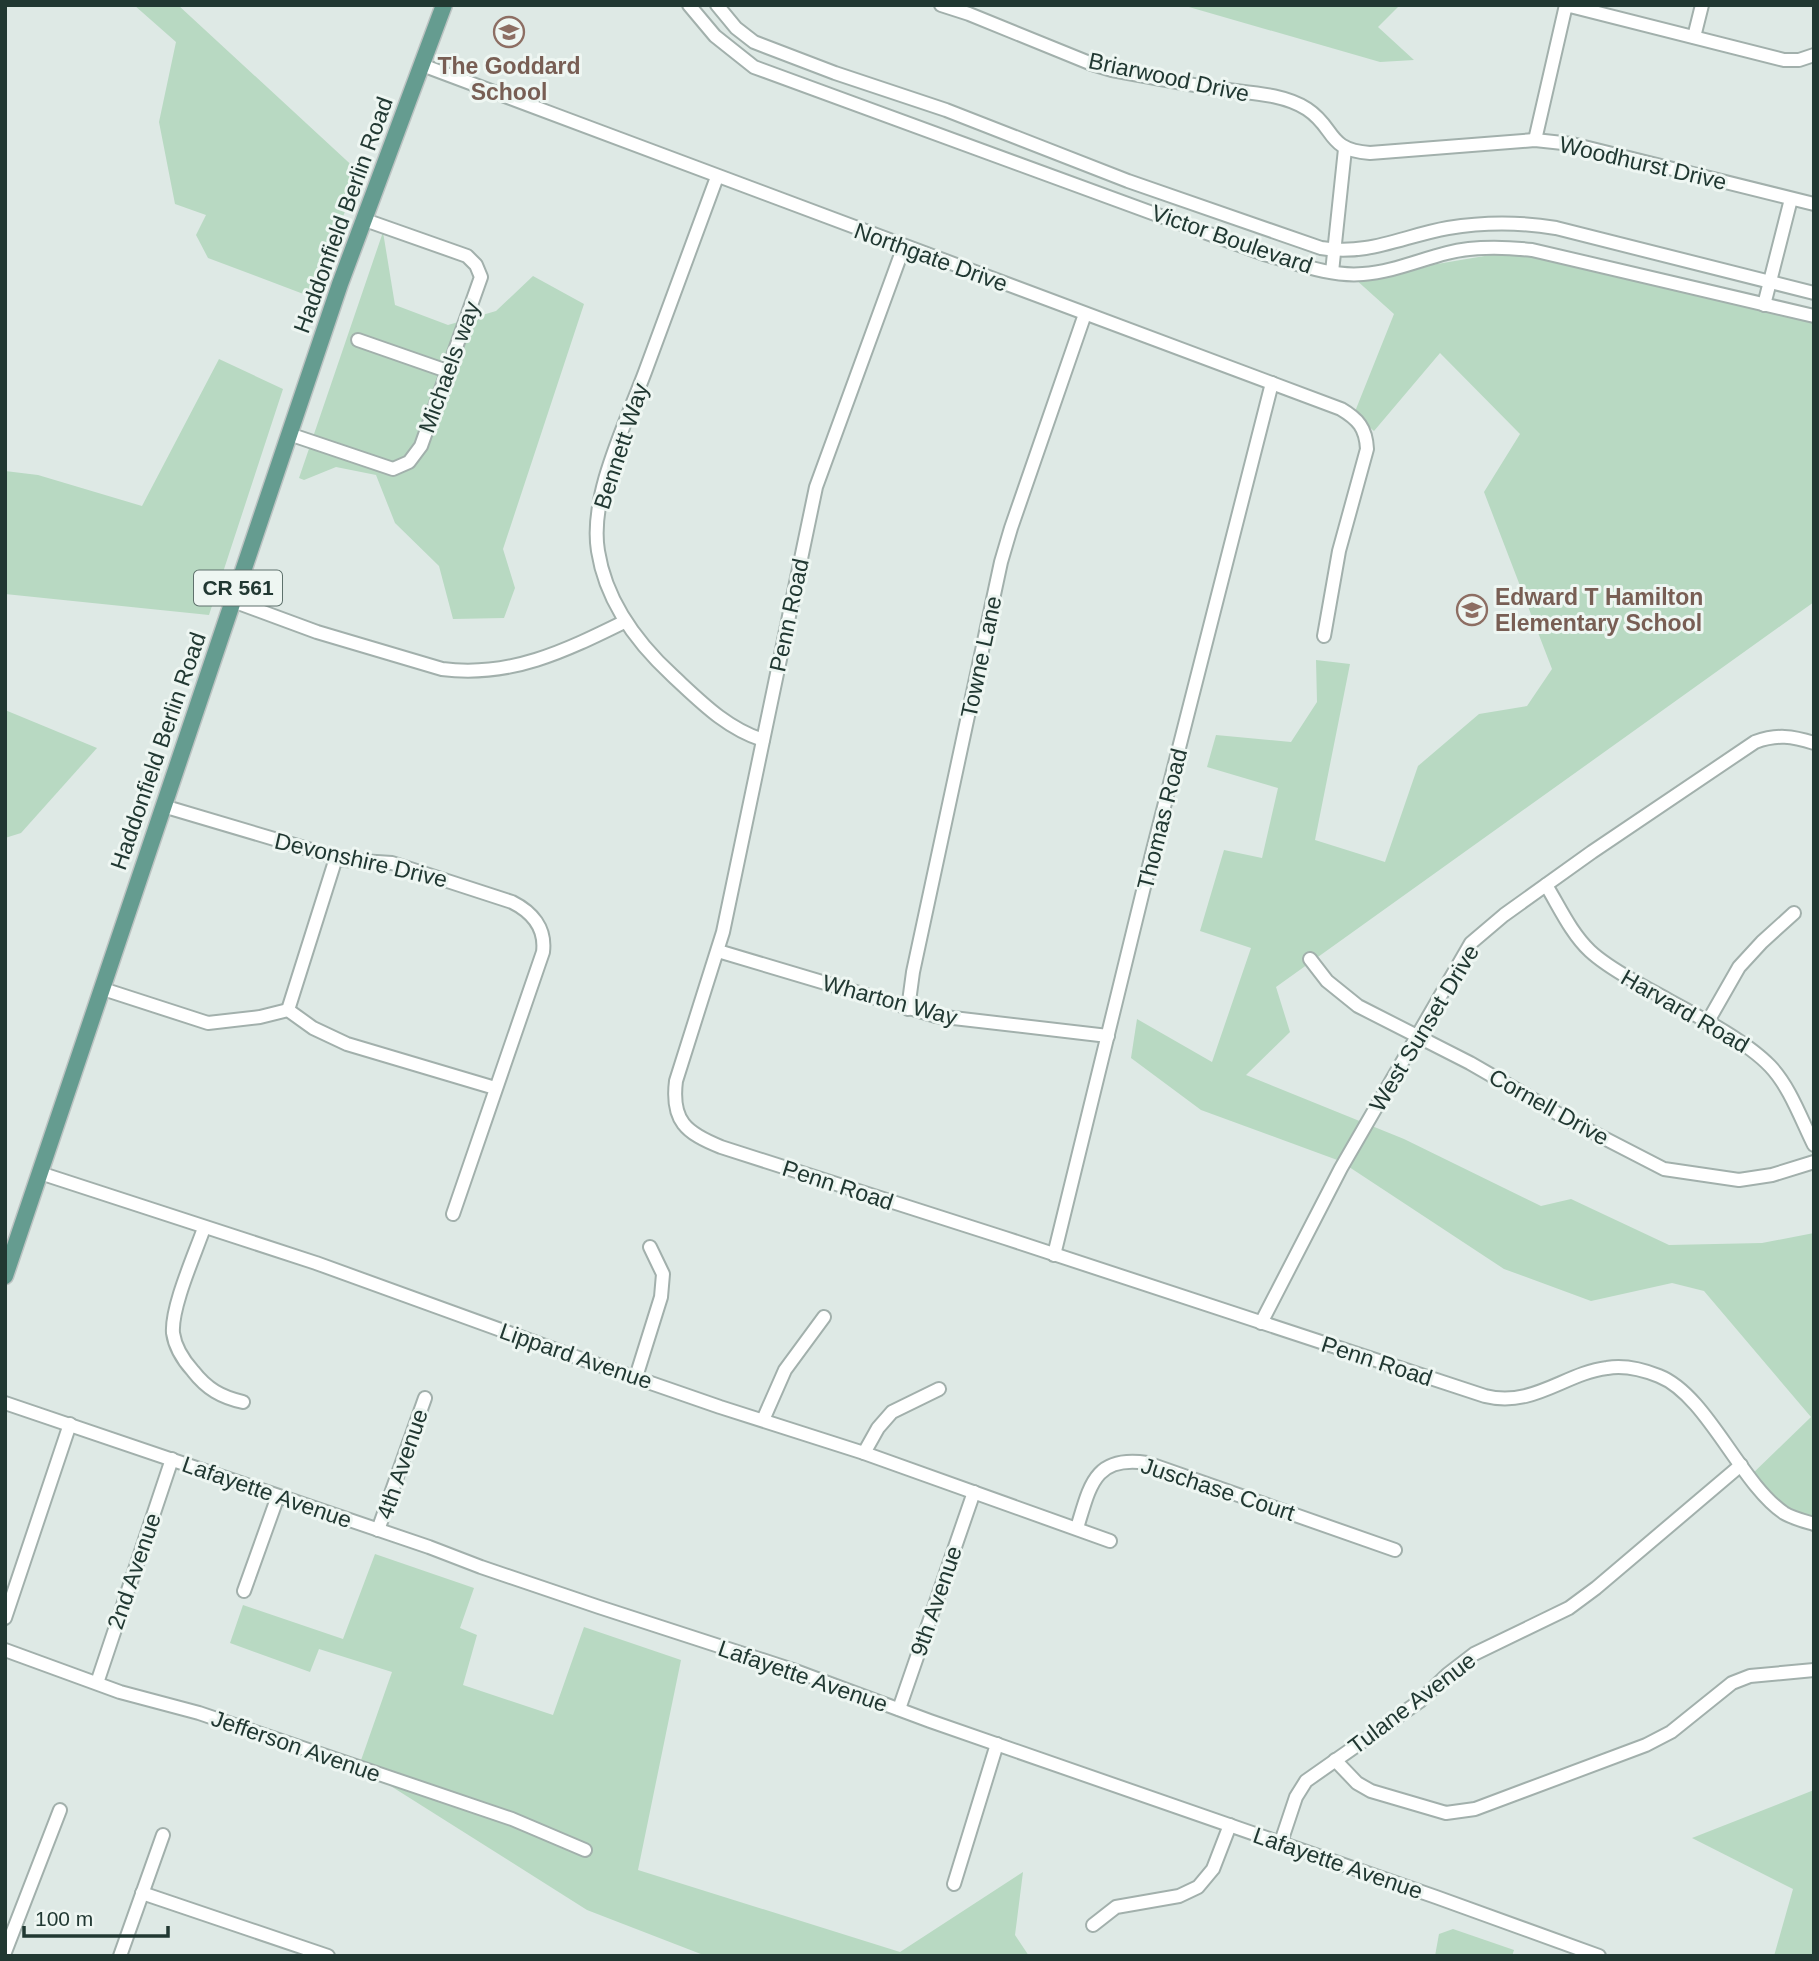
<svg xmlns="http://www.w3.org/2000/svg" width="1819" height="1961" viewBox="0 0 1819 1961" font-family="Helvetica,sans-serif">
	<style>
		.green { fill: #b8d9c2 }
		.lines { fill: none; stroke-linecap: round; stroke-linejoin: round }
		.minor-casing { stroke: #a2b0ac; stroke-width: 16 }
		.major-casing { stroke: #bcc3c2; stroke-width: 19 }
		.minor { stroke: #fff; stroke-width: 12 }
		.major { stroke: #659c90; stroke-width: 16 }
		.labels { text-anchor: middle; stroke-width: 6; stroke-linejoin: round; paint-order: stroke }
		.shield { fill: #eef6f2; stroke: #5e716c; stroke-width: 2 }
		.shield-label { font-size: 21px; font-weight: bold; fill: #213832 }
		.education-label { font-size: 23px; font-weight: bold; fill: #785e54; stroke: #eef6f2 }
		.street-label { font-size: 23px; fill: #213832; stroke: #eef6f2 }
	</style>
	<rect width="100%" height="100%" fill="#dee9e5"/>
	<g class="green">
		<path d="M134 5H178L359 172 314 298 208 258 196 235 206 215 175 204 159 122 176 42Z"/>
		<path d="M1182 5H1400L1378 27 1414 60 1380 62Z"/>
		<path d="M383 232 395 305 448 325 496 311 533 276 584 304 503 549 515 588 504 618 453 619 439 566 395 523 376 475 336 467 304 480 299 478Z"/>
		<path d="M1520 250 1814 321V602L1276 987 1290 1032 1246 1075 1404 1139 1541 1206 1571 1199 1669 1245 1762 1243 1814 1233V1526L1766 1500 1749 1477 1811 1417 1704 1291 1672 1283 1591 1301 1504 1269 1340 1161 1201 1110 1131 1058 1137 1019 1212 1062 1251 948 1200 931 1224 850 1262 858 1278 788 1207 767 1216 735 1291 742 1317 702 1316 660 1350 664 1315 840 1385 862 1418 766 1479 714 1527 706 1552 669 1484 492 1520 434 1440 353 1374 431 1354 414 1394 314 1354 278Z"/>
		<path d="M219 359 283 389 209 615 5 594V471L38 475 142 506Z"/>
		<path d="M5 710 97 748 21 833 5 838Z"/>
		<path d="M375 1554 474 1588 460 1628 477 1635 463 1685 553 1715 584 1627 681 1660 638 1870 900 1952 1023 1872 1015 1935 1029 1956H706L587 1910 359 1766 392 1672 319 1649 310 1672 230 1643 243 1605 343 1639Z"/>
		<path d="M1814 1790V1956H1774L1793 1889 1692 1838Z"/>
		<path d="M1453 1929 1514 1950 1512 1956H1435L1439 1934Z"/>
	</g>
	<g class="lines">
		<g class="minor-casing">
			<g id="minor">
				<path d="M689 5 715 36 754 67 1264 254C1296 263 1330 277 1363 274 1392 272 1419 260 1447 253 1474 246 1504 247 1532 250L1814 316"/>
				<path d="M717 5 736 28 754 42 835 73 946 110 1128 181 1321 248C1368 256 1403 236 1448 228 1484 222 1520 222 1556 228L1814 293"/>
				<path d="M941 5 969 14 1092 64 1112 70C1146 76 1179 83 1213 88 1242 93 1281 92 1307 109 1336 128 1326 150 1370 153L1535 140 1572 144 1814 204"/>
				<path d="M1694 37 1702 5"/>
				<path d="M422 65 1341 409C1358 419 1366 428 1367 449L1339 551 1324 636"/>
				<path d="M1535 140 1566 5 1784 60H1799L1814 55"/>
				<path d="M717 177C693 242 669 307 645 372 626 423 589 496 598 551 606 602 636 642 673 676 701 702 726 728 763 740"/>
				<path d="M904 246 816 487 723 932 676 1081C671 1121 686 1133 721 1147L1005 1238 1485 1396C1533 1408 1565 1373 1607 1368 1624 1365 1644 1370 1659 1376 1707 1395 1740 1483 1784 1513 1792 1518 1804 1521 1814 1524"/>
				<path d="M1332 272 1345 149"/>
				<path d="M1764 305 1791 199"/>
				<path d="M358 340 447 371"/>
				<path d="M289 434 393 469 409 462 421 446 481 277 476 265 467 256 365 220"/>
				<path d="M233 601 317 632 442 669C510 678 565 651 624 622"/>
				<path d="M163 806 345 860 392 863 512 902C532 912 546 928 543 952L453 1214"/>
				<path d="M1546 885C1560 908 1571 933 1590 951 1605 965 1622 974 1639 984 1677 1006 1740 1035 1770 1066 1790 1087 1801 1119 1814 1145"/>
				<path d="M718 951 936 1016 1108 1036"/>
				<path d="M1310 959 1327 981 1358 1006 1470 1063 1567 1119 1664 1169 1739 1180 1772 1175 1814 1162"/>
				<path d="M103 989 208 1023 260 1017 288 1010"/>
				<path d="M908 1009 913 972 1001 562 1011 528 1085 314"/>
				<path d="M288 1010 313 1028 347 1044 495 1088"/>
				<path d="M288 1010 336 858"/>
				<path d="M1707 1023 1739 967 1762 942 1794 913"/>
				<path d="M40 1173 316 1263 570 1355 720 1407 864 1453 1110 1541"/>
				<path d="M204 1228C195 1254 171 1307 173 1333 175 1347 184 1361 193 1371 207 1389 221 1397 243 1402"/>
				<path d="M1054 1255 1153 850 1272 383"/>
				<path d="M1261 1323 1341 1168 1471 943 1504 915 1592 852 1755 742C1777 734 1792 736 1814 743"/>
				<path d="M636 1377 661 1297 663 1274 650 1247"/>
				<path d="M5 1403 429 1547 481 1567 599 1607 793 1670 930 1721 1436 1897 1599 1956"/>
				<path d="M763 1420 785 1370 824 1317"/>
				<path d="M864 1453 878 1428 892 1412 939 1389"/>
				<path d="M1077 1528C1090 1486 1094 1455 1147 1463L1395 1550"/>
				<path d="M378 1530 425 1398"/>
				<path d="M244 1591 278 1496"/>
				<path d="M5 1618 70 1424"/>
				<path d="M5 1650 120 1692 199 1713 512 1819 585 1850"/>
				<path d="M97 1683 172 1459"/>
				<path d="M899 1709 974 1492"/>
				<path d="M1335 1760 1357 1783 1371 1791 1446 1813 1475 1809 1646 1745 1671 1732 1732 1683 1750 1676 1814 1670"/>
				<path d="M1281 1842 1296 1797 1306 1781 1420 1701 1448 1674 1474 1654 1569 1608 1596 1588 1741 1465"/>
				<path d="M954 1884 997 1744"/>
				<path d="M142 1893 328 1956"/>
				<path d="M1093 1925 1116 1907 1179 1896 1198 1887 1213 1869 1230 1825"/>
				<path d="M5 1952 60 1810"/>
				<path d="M120 1956 163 1835"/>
			</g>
		</g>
		<g class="major-casing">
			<path id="major" d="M5 1276 340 284 444 5"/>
		</g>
		<use href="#minor" class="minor"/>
		<use href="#major" class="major"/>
	</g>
	<defs>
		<g id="school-ring" transform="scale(1.575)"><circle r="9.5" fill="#eef6f2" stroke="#8d6e63" stroke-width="1.5"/><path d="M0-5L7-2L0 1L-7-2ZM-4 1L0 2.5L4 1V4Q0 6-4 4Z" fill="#8d6e63"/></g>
	</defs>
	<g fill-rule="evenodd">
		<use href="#school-ring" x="509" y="32"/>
		<use href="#school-ring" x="1472" y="610"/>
	</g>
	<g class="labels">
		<rect class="shield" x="194" y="570.5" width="88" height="35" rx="5"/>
		<g class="shield-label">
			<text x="238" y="595">CR 561</text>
		</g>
		<g class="education-label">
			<text x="509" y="74">The Goddard<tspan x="509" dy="26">School</tspan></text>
			<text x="1495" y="605" text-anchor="start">Edward T Hamilton<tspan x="1495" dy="26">Elementary School</tspan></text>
		</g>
		<g class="street-label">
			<text transform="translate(1169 77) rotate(12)" y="8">Briarwood Drive</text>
			<text transform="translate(1643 163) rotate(13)" y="8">Woodhurst Drive</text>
			<text transform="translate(343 215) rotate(-70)" y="8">Haddonfield Berlin Road</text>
			<text transform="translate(1232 239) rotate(19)" y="8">Victor Boulevard</text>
			<text transform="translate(931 257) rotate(20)" y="8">Northgate Drive</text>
			<text transform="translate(449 367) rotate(-70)" y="8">Michaels way</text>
			<text transform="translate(621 446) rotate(-72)" y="8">Bennett Way</text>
			<text transform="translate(789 615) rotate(-78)" y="8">Penn Road</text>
			<text transform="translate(981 657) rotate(-78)" y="8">Towne Lane</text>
			<text transform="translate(158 751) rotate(-71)" y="8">Haddonfield Berlin Road</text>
			<text transform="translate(1162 819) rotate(-76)" y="8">Thomas Road</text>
			<text transform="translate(361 860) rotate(13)" y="8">Devonshire Drive</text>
			<text transform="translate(890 1000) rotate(15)" y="8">Wharton Way</text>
			<text transform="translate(1685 1011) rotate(30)" y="8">Harvard Road</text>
			<text transform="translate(1424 1028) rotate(-59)" y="8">West Sunset Drive</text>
			<text transform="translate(1549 1107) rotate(29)" y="8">Cornell Drive</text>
			<text transform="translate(838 1185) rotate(18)" y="8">Penn Road</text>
			<text transform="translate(576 1356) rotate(19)" y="8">Lippard Avenue</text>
			<text transform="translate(1377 1361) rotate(18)" y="8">Penn Road</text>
			<text transform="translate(402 1464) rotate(-71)" y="8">4th Avenue</text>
			<text transform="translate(1218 1489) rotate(18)" y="8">Juschase Court</text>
			<text transform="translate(267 1492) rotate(19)" y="8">Lafayette Avenue</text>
			<text transform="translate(134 1571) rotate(-71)" y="8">2nd Avenue</text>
			<text transform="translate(936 1601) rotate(-71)" y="8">9th Avenue</text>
			<text transform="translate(803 1676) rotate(19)" y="8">Lafayette Avenue</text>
			<text transform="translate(1412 1703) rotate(-37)" y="8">Tulane Avenue</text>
			<text transform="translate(296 1746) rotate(19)" y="8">Jefferson Avenue</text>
			<text transform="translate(1338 1863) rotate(19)" y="8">Lafayette Avenue</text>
		</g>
	</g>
	<rect width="1819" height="1961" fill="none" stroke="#213832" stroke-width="14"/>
	<path d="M24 1926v10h144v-10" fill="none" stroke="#213832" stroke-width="3.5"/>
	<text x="35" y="1926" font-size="21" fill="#213832" stroke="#eef6f2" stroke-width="5" paint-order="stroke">100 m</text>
</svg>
